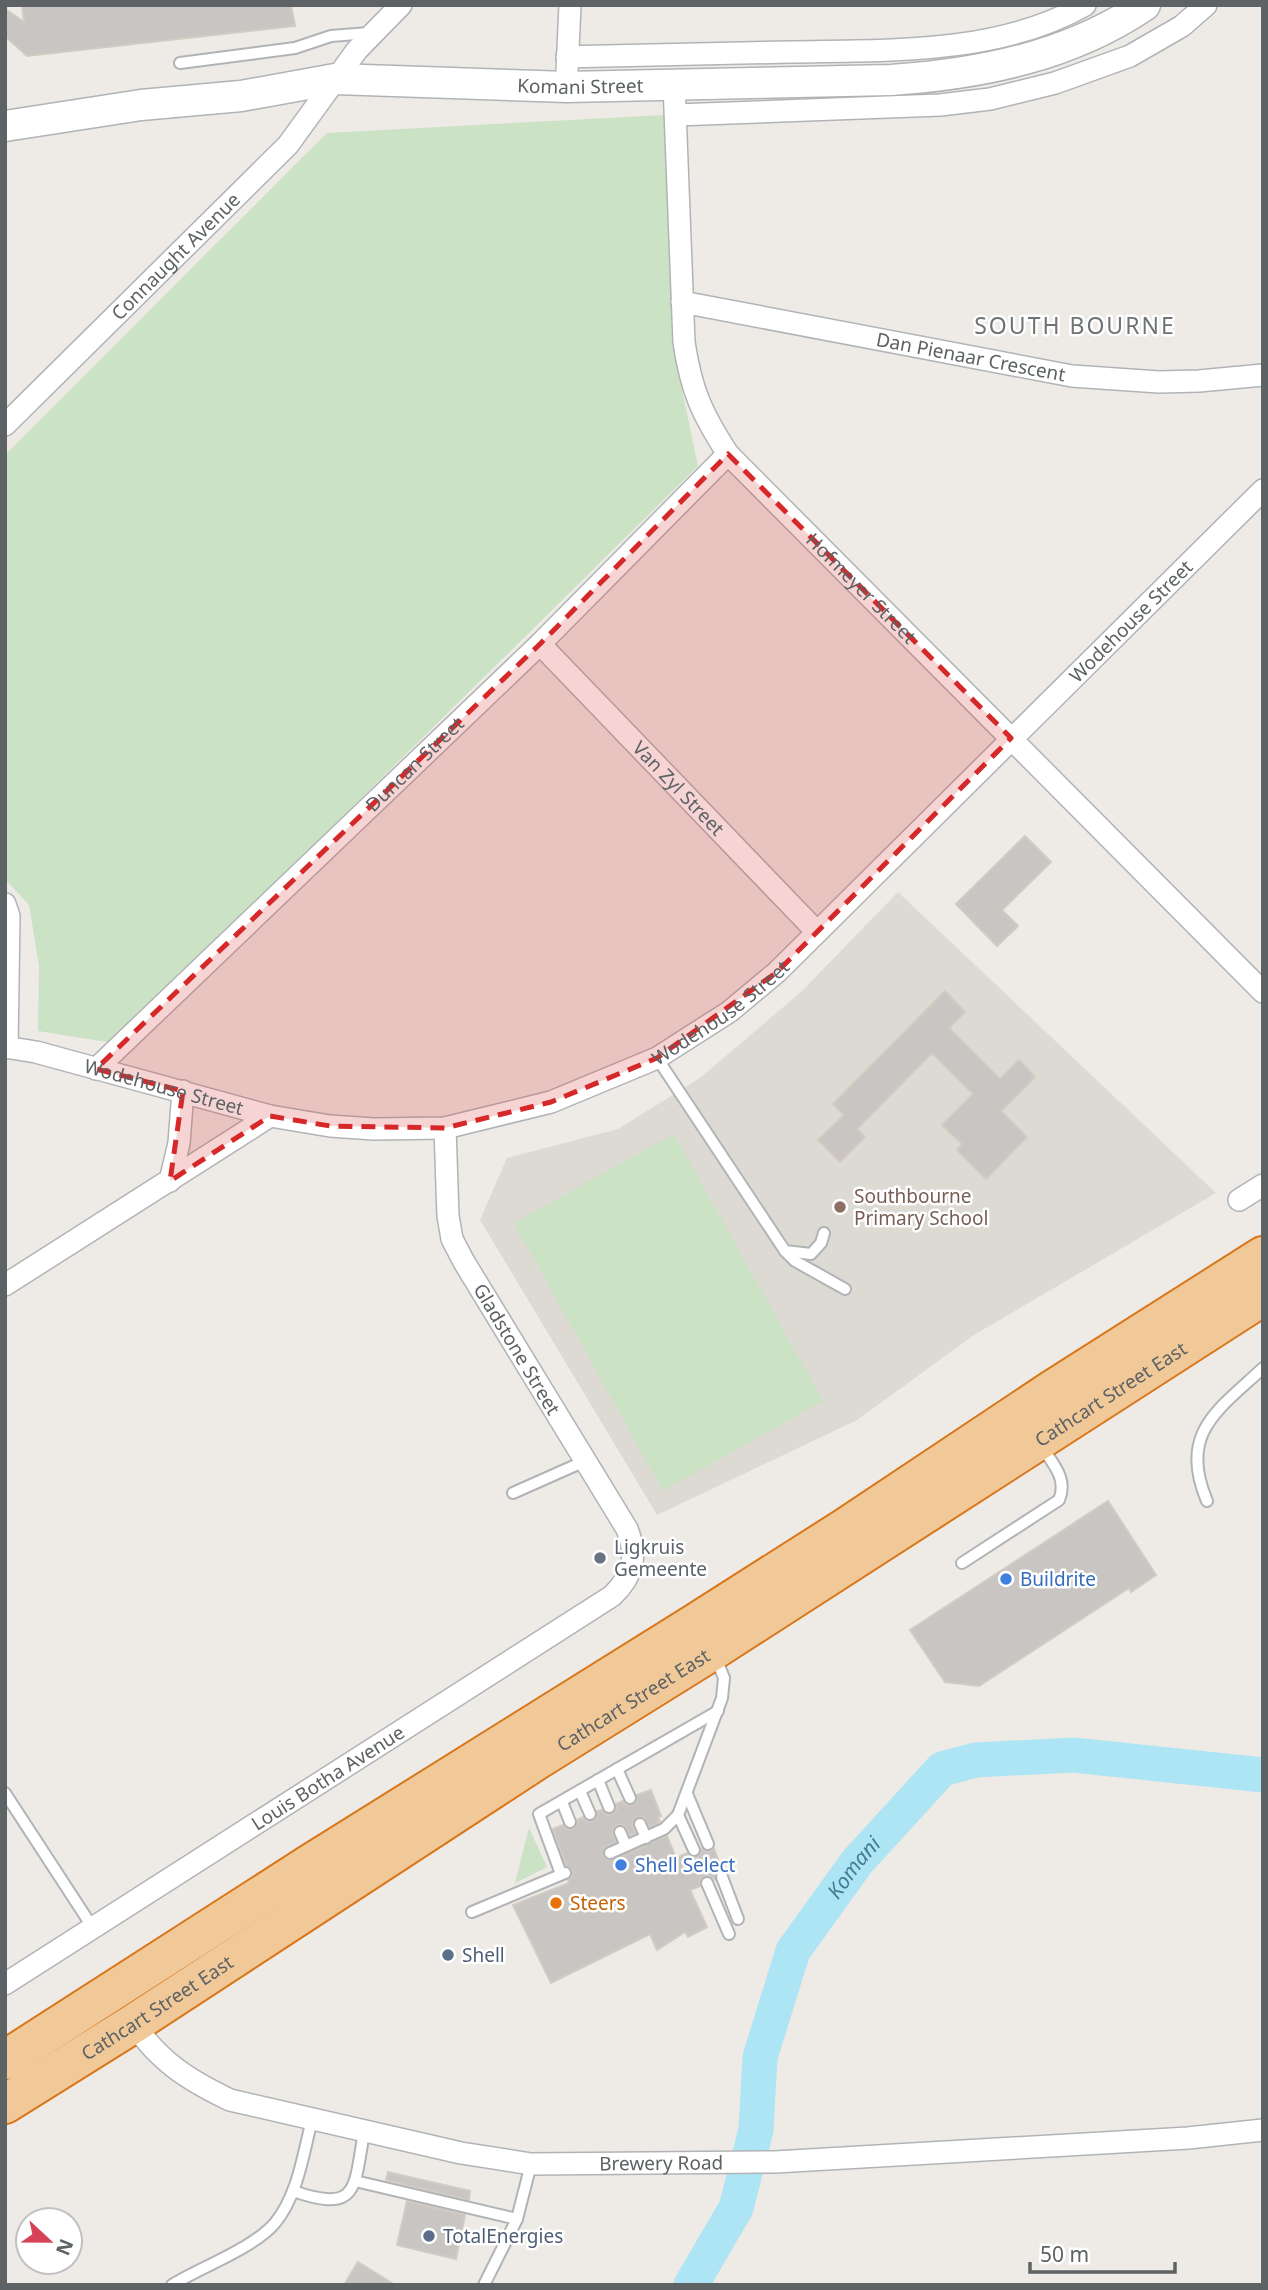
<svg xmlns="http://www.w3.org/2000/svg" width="1268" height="2290" viewBox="0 0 1268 2290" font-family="'Noto Sans',sans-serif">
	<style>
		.education { fill: #dddad4 }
		.green { fill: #cbe2c5 }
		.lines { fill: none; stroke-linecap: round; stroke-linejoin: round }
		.river { stroke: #aee5f5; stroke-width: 35 }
		.building { fill: #c9c5c2; stroke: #d2cbc4; stroke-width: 2 }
		.lane-casing { stroke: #b1b4b6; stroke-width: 14 }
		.street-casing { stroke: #b1b4b6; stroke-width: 24 }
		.secondary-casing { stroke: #b0b4b6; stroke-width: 33 }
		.highway-casing { stroke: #da761a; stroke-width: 42 }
		.lane { stroke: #fff; stroke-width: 10 }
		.street { stroke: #fff; stroke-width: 21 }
		.secondary { stroke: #fff; stroke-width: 30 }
		.highway { stroke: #f1c999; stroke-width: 38 }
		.marked { fill: #d62828; fill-opacity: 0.2; stroke: #d62828; stroke-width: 5; stroke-dasharray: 14 9; stroke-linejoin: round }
		.education-dot { fill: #8d6e63; stroke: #fff; stroke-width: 2.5 }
		.worship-dot { fill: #6b7280; stroke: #fff; stroke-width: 2.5 }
		.shop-dot { fill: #3f7fe0; stroke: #fff; stroke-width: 2.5 }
		.food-dot { fill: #e8710a; stroke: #fff; stroke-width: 2.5 }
		.service-dot { fill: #5c6f8a; stroke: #fff; stroke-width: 2.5 }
		.labels { text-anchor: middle; stroke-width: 5; stroke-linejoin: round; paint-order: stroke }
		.street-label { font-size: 19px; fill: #5d6264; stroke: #fff }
		.education-label { font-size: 19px; fill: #785e54; stroke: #fff; text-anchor: start }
		.worship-label { font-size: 19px; fill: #5b616d; stroke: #fff; text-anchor: start }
		.shop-label { font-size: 19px; fill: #366cbe; stroke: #fff; text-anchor: start }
		.food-label { font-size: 19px; fill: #c56008; stroke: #fff; text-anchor: start }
		.service-label { font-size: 19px; fill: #4e5e75; stroke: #fff; text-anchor: start }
		.water-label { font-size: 21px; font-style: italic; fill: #467d95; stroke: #fff }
		.quarter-label { font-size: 23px; letter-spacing: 2px; fill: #6e7476; stroke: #fff }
	</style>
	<rect width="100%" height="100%" fill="#eeeae5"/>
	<path class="education" d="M898 892 1216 1193 974 1335 857 1420 657 1515 480 1220 507 1158 618 1129 700 1078 801 992Z"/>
	<g class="green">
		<path d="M665 115 674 352 698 466 113 1043 38 1031 39 966 29 905 5 879V455L327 133Z"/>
		<path d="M674 1134 823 1401 663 1491 514 1223Z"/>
		<path d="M529 1828 547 1867 515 1883Z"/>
	</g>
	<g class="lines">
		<path class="river" id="s1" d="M691 2285 736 2208 756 2130 760 2057 793 1951 857 1862 942 1769 976 1760 1073 1755 1263 1775"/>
	</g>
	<g class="building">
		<path d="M22 5H291L295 26 27 56 5 36V9L24 22Z"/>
		<path d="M1025 836 1051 862 1002 910 1018 926 997 946 956 904Z"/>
		<path d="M945 991 965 1012 949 1028 1000 1079 1019 1060 1035 1077 1001 1111 1027 1137 986 1179 957 1150 962 1144 942 1125 973 1094 932 1053 857 1129 865 1137 840 1162 818 1140 844 1115 833 1104Z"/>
		<path d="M1108 1501 1156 1575 1131 1592 1129 1588 979 1686 945 1682 910 1630Z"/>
		<path d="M651 1790 661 1816 658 1817 660 1822 650 1827 644 1817H636L632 1824 635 1833 630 1835 624 1825H616L612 1832 616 1842 604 1848 603 1856 606 1860H613L667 1836 676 1858 687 1853 690 1857H697L701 1854 702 1848 708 1852 714 1849 722 1869 716 1873 715 1880 711 1876H705L700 1879V1886L690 1890 707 1927 688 1937 685 1932 657 1950 650 1934 551 1983 513 1905 569 1883 568 1880 572 1877V1871L566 1865 553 1829 563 1825 566 1829H572L577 1826V1820L583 1817 586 1821H592L597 1818V1811L602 1810 607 1815 613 1814 617 1809 616 1804 623 1801 626 1805H633L637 1802V1795Z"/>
		<path d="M388 2172 470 2191 469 2200 386 2180Z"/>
		<path d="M407 2201 465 2215 456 2259 397 2245Z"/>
		<path d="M358 2262 395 2285H344Z"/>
	</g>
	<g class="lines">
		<g class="lane-casing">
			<g id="lane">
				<path d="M180 63 295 48 331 36 369 33"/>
				<path d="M657 1058 785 1251 795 1261 845 1289"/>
				<path d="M785 1251 811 1254 821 1243 824 1233"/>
				<path d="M513 1493 585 1461"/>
				<path d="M1207 1501C1178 1433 1218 1410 1263 1368"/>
				<path d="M962 1563 1059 1500C1068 1479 1053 1464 1042 1447"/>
				<path d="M617 1769 630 1798"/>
				<path d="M598 1780 609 1807"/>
				<path d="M580 1791 590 1814"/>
				<path d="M5 1793 93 1928"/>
				<path d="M687 1794 708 1844"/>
				<path d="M562 1802 570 1822"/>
				<path d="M678 1815 694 1850"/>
				<path d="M640 1824 646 1838"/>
				<path d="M620 1832 626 1846"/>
				<path d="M610 1853 664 1829 678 1815 722 1698 724 1678 715 1656"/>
				<path d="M561 1874 539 1814 718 1711"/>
				<path d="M722 1877 738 1919"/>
				<path d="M707 1883 729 1934"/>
				<path d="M472 1912 565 1873"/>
				<path d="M355 2181 517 2219 531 2164"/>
				<path d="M293 2191C359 2214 354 2188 364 2132"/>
				<path d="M172 2285C201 2267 254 2248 275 2223 298 2195 303 2154 312 2120"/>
				<path d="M484 2285 517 2219"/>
			</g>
		</g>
		<g class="street-casing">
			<g id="street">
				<path d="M567 57C641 55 715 54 790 52 888 50 997 55 1085 5"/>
				<path d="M567 71 570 5"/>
				<path id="s2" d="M674 84 684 342C691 390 702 414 728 454L1263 992"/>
				<path d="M676 115 940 105 990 99 1055 83 1130 56 1182 26 1206 5"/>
				<path id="s3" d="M682 302 1072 376 1159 382 1199 381 1263 375"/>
				<path id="s4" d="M5 425 288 145 357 50 401 5"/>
				<path id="s5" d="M540 644 817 932"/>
				<path d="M5 904 9 916 7 1048"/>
				<path id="s6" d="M5 1047 36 1052 270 1116 330 1126 374 1129 445 1128 551 1102 657 1058 729 1012 777 972 1263 490"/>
				<path id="s7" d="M96 1069 540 644 728 454"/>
				<path d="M170 1181 179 1143 183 1091"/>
				<path d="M1239 1200 1263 1185"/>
				<path d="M5 1285 270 1116"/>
				<path id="s8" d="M5 1984 612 1596C633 1576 638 1557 627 1529L464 1262 452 1239 448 1216 445 1128"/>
				<path id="s9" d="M129 2018C158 2060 184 2078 230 2100L461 2153 531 2164 775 2162 1188 2138 1263 2130"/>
			</g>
		</g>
		<g class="secondary-casing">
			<g id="secondary">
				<path id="s10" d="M5 126 141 105 241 96 335 79 567 87 891 80C981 74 1070 56 1145 5"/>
			</g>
		</g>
		<g class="highway-casing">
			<g id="highway">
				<path d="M5 2060 310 1864 694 1624 845 1528 1052 1390 1263 1256"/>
				<path id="s11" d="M5 2104 133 2024 537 1760 712 1651 1263 1296"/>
			</g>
		</g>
		<use href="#lane" class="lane"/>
		<use href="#street" class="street"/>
		<use href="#secondary" class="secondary"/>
		<use href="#highway" class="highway"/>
	</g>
	<path class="marked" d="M728 454 1011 738 777 972 657 1058 551 1102 445 1128 330 1126 270 1116 170 1181 183 1091 96 1069 540 644Z"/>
	<circle class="education-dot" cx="840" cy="1207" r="7"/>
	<circle class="worship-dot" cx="600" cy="1558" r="7"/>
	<g class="shop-dot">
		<circle cx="1006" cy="1579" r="7"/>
		<circle cx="621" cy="1865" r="7"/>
	</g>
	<circle class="food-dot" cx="556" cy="1903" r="7"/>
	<g class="service-dot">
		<circle cx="448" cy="1955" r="7"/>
		<circle cx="429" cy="2236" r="7"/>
	</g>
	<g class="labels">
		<g class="street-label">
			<text dy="7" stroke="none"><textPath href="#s10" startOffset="579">Komani Street</textPath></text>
			<text dy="7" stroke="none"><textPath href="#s4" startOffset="240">Connaught Avenue</textPath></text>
			<text dy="7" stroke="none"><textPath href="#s3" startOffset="294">Dan Pienaar Crescent</textPath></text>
			<text dy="7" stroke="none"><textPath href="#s2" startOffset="569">Hofmeyer Street</textPath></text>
			<text dy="7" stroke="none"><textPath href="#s6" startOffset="1320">Wodehouse Street</textPath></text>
			<text dy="7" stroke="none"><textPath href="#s7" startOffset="441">Duncan Street</textPath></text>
			<text dy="7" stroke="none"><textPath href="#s5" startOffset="200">Van Zyl Street</textPath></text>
			<text dy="7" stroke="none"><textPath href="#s6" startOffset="752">Wodehouse Street</textPath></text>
			<text dy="7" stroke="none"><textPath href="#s6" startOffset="164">Wodehouse Street</textPath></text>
			<text transform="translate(517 1349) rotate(59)" y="7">Gladstone Street</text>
			<text dy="7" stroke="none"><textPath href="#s11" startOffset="1314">Cathcart Street East</textPath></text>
			<text dy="7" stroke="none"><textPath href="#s11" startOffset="747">Cathcart Street East</textPath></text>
			<text dy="7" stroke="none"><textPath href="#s8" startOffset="383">Louis Botha Avenue</textPath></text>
			<text dy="7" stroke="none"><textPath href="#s11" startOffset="180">Cathcart Street East</textPath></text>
			<text dy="7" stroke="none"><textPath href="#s9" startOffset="570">Brewery Road</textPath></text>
		</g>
		<g class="education-label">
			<text x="854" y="1203">Southbourne<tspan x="854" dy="22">Primary School</tspan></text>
		</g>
		<g class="worship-label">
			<text x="614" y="1554">Ligkruis<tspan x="614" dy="22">Gemeente</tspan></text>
		</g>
		<g class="shop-label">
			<text x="1020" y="1586">Buildrite</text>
			<text x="635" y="1872">Shell Select</text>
		</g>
		<g class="food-label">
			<text x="570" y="1910">Steers</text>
		</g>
		<g class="service-label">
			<text x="462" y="1962">Shell</text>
			<text x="443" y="2243">TotalEnergies</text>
		</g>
		<g class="water-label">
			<text dy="7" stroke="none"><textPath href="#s1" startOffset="457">Komani</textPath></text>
		</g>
		<g class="quarter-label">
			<text x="1075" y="334">SOUTH BOURNE</text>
		</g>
	</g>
	<rect width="1268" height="2290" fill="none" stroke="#5d6264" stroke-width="14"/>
	<g transform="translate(49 2241) rotate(112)"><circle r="33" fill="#ffffff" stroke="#bec0c1" stroke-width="2"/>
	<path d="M0-5L12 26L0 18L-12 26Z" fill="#d64356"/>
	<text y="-10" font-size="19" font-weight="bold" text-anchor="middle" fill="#5d6264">N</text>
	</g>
	<path d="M1030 2262v10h145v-10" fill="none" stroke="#5d6264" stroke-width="3.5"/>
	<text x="1040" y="2262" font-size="21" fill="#5d6264" stroke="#ffffff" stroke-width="5" paint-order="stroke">50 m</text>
</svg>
